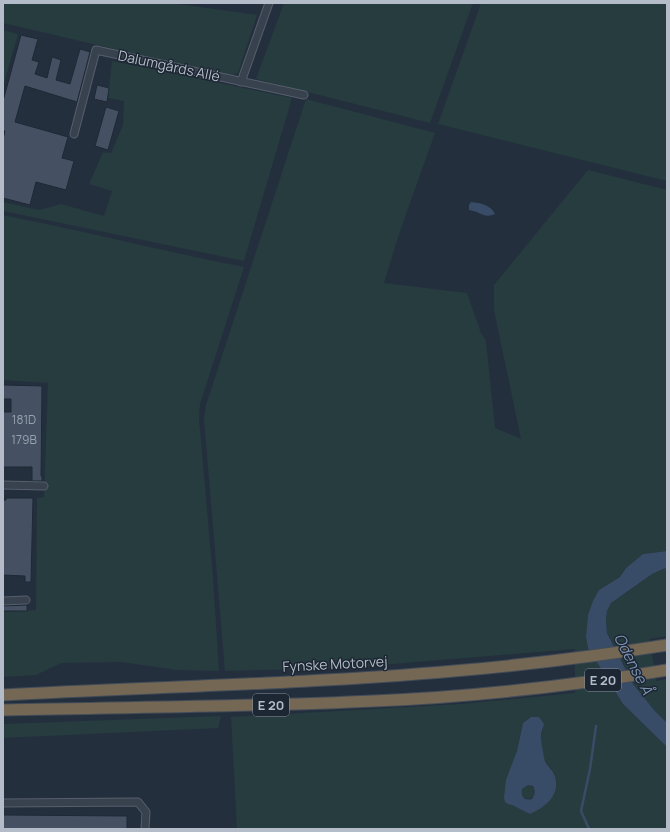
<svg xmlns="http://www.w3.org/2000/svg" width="670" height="832" viewBox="0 0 670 832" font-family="Manrope,sans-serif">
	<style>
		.green { fill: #263c3f; fill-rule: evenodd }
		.water { fill: #394c67; fill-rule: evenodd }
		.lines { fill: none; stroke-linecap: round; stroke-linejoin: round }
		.stream { stroke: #394c67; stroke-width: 2.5 }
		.building { fill: #455162; stroke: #1f2835 }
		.minor-casing { stroke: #565f6c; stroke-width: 9 }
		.highway-casing { stroke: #434c59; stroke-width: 13 }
		.minor { stroke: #38414e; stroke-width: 7 }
		.highway { stroke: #746855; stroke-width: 11 }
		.labels { text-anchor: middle; stroke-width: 3; stroke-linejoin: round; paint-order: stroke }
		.number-label { font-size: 12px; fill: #98a1af }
		.shield { fill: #1d2633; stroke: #878f9c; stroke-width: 1 }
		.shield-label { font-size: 13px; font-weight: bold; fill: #b4bcc9 }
		.street-label { font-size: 14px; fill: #b4bcc9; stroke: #1d2633 }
		.water-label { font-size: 15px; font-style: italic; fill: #7c92b1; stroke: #1d2633 }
	</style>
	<rect width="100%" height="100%" fill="#242f3e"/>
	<g class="green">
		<path d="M3 3H171L257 15 238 73 230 76 3 23Z"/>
		<path d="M284 3H473L430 123 256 79Z"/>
		<path d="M481 3H667V181L438 124Z"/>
		<path d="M3 30 18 34 3 87Z"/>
		<path d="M112 61 292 98 244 261 3 211V202L39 210 61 204 104 216 112 191 89 184 103 152 111 153 123 125 124 101 108 98Z"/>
		<path d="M306 99 435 133 399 234 384 283 467 293 481 333 486 341 495 428 521 439 494 310V285L588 170 667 190V551L643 554 626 568 620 577 599 590 588 615 586 637 588 648 623 704 667 747V829H237L231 717 461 704 575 693V649L343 668 225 671 204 419 206 405ZM531 717 543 729 540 740 544 759 554 773 530 814 512 805 515 759 523 723Z"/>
		<path d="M3 215C83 231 163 251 244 267L200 404 199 418 213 578 219 671 177 670 121 662 61 663 36 675 3 677V612L36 610 37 498 44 497 48 383 3 380Z"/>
		<path d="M667 568V636L650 639 656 681 667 679V723L654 710 633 684 607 632 606 619 607 611 611 603 652 574 663 569Z"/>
		<path d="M221 716 218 728 3 738V724Z"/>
		<circle cx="528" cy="792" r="7"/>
	</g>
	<g class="water">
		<path d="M471 202C480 203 491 205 495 214 484 219 479 211 469 210V205Z"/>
		<path d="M667 551V568L663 569 652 574 611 603 607 611 606 619 607 633 633 684 654 710 667 723V747L623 704 588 648 586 637 588 615 593 601 599 590 620 577 626 568 643 554Z"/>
		<path d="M531 717H539L544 724C543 729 540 734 541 739 541 741 544 758 545 761 547 766 552 769 554 774 562 794 546 807 530 814L512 805 508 804 505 802 504 798 506 780 517 751 523 723ZM528 785 533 786C536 792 535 794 532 799 524 801 521 797 522 789Z"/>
	</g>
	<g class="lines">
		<path class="stream" d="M589 829 581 811 590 769 596 726"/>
	</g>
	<g class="building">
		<path d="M21 35 38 39 32 60 39 62 35 74 47 78 52 57 61 60 56 80 70 84 80 49 90 52 77 102 25 86 15 122 68 137 62 158 74 161 66 190 36 182 30 205 3 198V139L5 131H3V101Z"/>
		<path d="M97 85 109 88 107 102 94 99Z"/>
		<path d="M106 107 119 111 108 150 95 146Z"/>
		<path d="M3 385 42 386 41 476H42V481H32V467H3V412H11V399H3Z"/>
		<path d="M6 498H33L31 582H25V576L3 575V500H6Z"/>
		<path d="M27 605V611H3V606Z"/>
		<path d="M3 815 127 816V829H3Z"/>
	</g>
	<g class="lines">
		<g class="minor-casing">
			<g id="minor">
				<path d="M241 82 269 3"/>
				<path d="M74 134 96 50 304 95"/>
				<path d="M3 485 44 486"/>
				<path d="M3 601 26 600"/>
				<path d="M3 803 138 802 146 812 145 829"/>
			</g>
		</g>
		<g class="highway-casing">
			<g id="highway">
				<path d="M3 695C153 687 304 684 454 671 525 665 597 656 667 645"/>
				<path d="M3 710C127 707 251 707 374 701 472 697 570 686 667 670"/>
			</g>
		</g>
		<use href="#minor" class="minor"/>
		<use href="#highway" class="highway"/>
	</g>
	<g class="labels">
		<g class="number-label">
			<text x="24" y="424">181D</text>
			<text x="24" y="444">179B</text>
		</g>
		<g class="shield">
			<rect x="585" y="669" width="36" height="22" rx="3"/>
			<rect x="253" y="694" width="36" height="22" rx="3"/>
		</g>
		<g class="shield-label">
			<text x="603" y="685">E 20</text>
			<text x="271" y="710">E 20</text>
		</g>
		<g class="street-label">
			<text transform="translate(169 66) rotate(12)" y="5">Dalumgårds Allé</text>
			<text transform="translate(335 664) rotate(-3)" y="5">Fynske Motorvej</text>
		</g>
		<g class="water-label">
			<text transform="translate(633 664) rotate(63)" y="5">Odense Å</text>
		</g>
	</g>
	<rect width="670" height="832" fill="none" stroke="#b4bcc9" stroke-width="8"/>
</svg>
